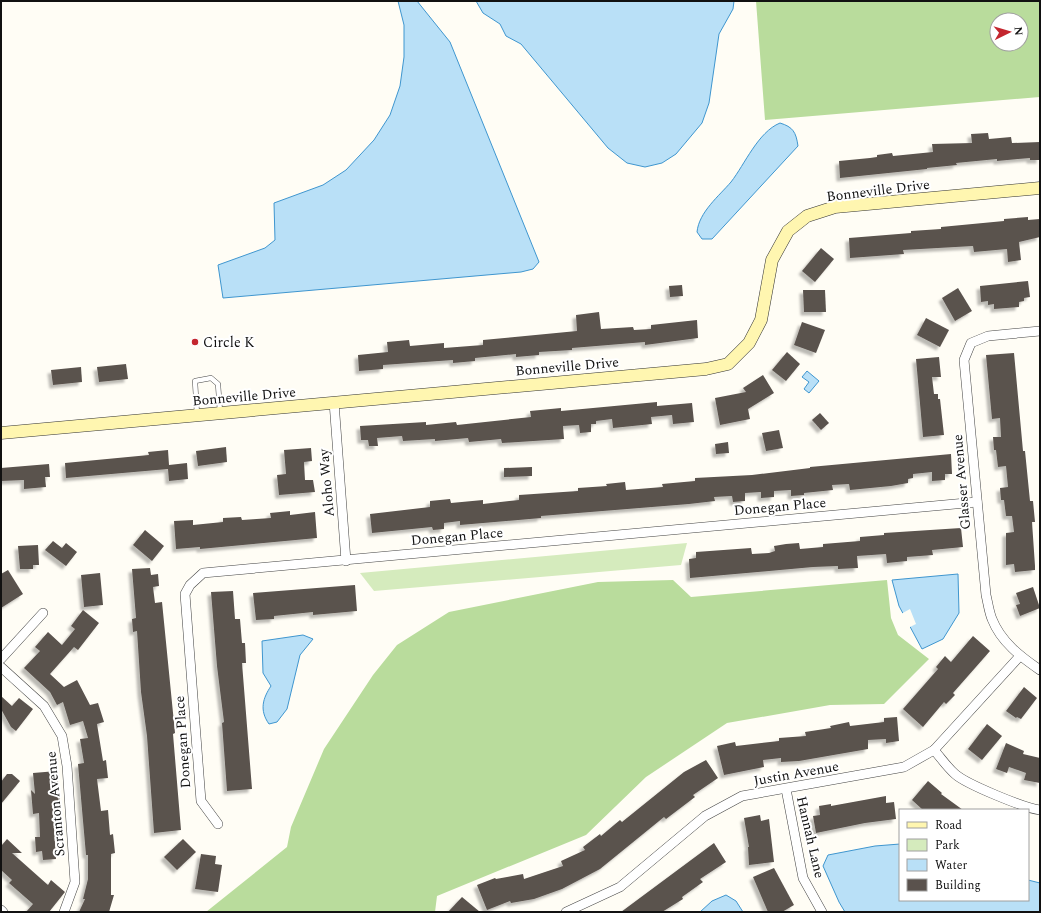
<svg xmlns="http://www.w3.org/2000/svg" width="1041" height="913" viewBox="0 0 1041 913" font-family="Spectral,serif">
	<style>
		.green { fill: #d5ebbd }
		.forest { fill: #b9dc9c; fill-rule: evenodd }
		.water { fill: #b9e0f7; stroke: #3f96cf }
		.pier { fill: #fffdf5 }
		.building { fill: #5a524d; filter: url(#shadow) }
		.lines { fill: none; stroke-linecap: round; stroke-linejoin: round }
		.lane-casing { stroke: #444; stroke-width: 5.5 }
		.street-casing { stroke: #444; stroke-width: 10 }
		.secondary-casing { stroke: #333; stroke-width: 13 }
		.lane { stroke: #fff; stroke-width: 4.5 }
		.street { stroke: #fff; stroke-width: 9 }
		.secondary { stroke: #fff6b0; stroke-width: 12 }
		.poi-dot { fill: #c4262e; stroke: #fff; stroke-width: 1.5 }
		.labels { text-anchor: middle; stroke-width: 4; stroke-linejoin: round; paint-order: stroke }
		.street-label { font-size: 14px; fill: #111; stroke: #fff }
		.poi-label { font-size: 14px; fill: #111; stroke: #fff; text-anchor: start }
	</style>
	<defs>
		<filter id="shadow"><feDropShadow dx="-3.5" dy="3.5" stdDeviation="1" flood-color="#0004"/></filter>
	</defs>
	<rect width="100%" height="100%" fill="#fffdf5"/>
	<path class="green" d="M687 543 681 565 374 591 360 573Z"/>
	<g class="forest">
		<path d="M756 1H1040V97L765 120ZM997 20H1021V44H997Z"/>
		<path d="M673 580 691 597 887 580 891 618 898 635 929 659 884 704 830 705 727 723 646 777 586 835 437 896 435 912H206L287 847 291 827 324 749 373 675 397 645 449 612 598 582Z"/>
	</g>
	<g class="water">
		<path d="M398 1H417L450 42 539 262 533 269 521 272 223 298 218 265 265 248 275 240 274 203 323 185 346 170 374 140 390 115 400 86 404 57V25Z"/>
		<path d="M476 1H734L733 9 719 34 709 103 702 123 676 154 662 163 645 167 627 163 608 148 521 44 506 36 500 24 483 13Z"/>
		<path d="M780 123C793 127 796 132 798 146L712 239H702L697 232C699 212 719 196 731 182 745 164 758 132 780 123Z"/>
		<path d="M807 371 819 381 809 393 804 389 809 382 802 377Z"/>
		<path d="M958 574 959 613 943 639 922 649 899 606 892 580Z"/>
		<path d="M303 635 313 639 300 655 287 709 277 722 269 724C259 710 263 698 271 686L263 673 262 641Z"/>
		<path d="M900 844V900H1028V880L1040 883V912H845L839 902 823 866 828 855 875 846Z"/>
		<path d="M726 895 736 901 743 912H700L712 901Z"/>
	</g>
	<path class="pier" d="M910 609 916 624 908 628 901 614Z"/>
	<g class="building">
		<path d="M988 133 989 139 1011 137 1012 143 1040 142V160H1030V158L997 161V159L956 163 957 165 927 168V169L840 178 839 161 870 158 877 157V155L892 153 893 156 933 152 932 144 972 143 971 134Z"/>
		<path d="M1028 217V220L1040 219V237L1019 242 1021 260 1008 262 1007 249 974 252 973 246 903 250 904 254 850 258 849 238 911 233V231L941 229V227L1004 221V219Z"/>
		<path d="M821 248 834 259 815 282 802 271Z"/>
		<path d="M1028 281 1030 297 1024 298V301L1019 302V307L994 309V304L988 305V301L981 302 980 286Z"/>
		<path d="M682 285 683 296 670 297 669 286Z"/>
		<path d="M958 288 972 311 955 321 942 298Z"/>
		<path d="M803 290H825L826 312H804Z"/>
		<path d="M599 312 601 329 633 327 634 330 651 329V325L697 320 698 338 645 345V342L572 348V350L539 352V355L516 357V354L475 358V361L453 363V360L383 365V369L359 371 358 355 388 352 387 342 409 340 410 346 444 343V348L483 345V340L577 331 576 315Z"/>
		<path d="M926 318 949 330 940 347 917 335Z"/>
		<path d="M802 322 825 330 816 353 794 345Z"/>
		<path d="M787 352 800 364 786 381 772 370Z"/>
		<path d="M1014 353 1023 451H1025L1030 501H1033L1035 522H1032L1035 566V570L1015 572 1014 564 1006 565V533L1014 532 1012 516H1006L1004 500H1001L1000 488 1008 487 1006 466 998 467 996 450H994L993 437H1001L1000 418 992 419 986 355Z"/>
		<path d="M939 357 941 377H932L934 394H938V399H940L944 435 923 437 916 359Z"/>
		<path d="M126 364 128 379 99 382 97 367Z"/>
		<path d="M81 367 82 382 53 385 51 370Z"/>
		<path d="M763 375 774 393 748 409 750 419 720 425 715 398 746 392 743 388Z"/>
		<path d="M657 402V406L692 403 694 422 673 424 672 415 651 417 652 424 613 428 612 419 596 421V424H591V432L580 433 579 425 563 426 564 439 502 443 501 439 469 442 468 438 435 441V439L403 441 402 436 377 438 378 446H369L368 440H361L360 426 426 422V425L456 422 457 425 531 417 530 411 561 408V411Z"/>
		<path d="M820 413 829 423 821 430 812 420Z"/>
		<path d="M779 430 783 448 766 451 762 433Z"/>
		<path d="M728 442 729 453 716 454 715 444Z"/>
		<path d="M226 447 227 462 198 466 196 451Z"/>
		<path d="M311 448 312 461 304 462 305 480H313L315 492 279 495 277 475 286 474 284 450Z"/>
		<path d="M168 450 169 465 187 463 188 479 169 481 168 469 66 478 65 463 149 455 148 452Z"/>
		<path d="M951 454 952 474H945V480L932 481V472L913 474V478L908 479V483L891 486 850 490 849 484 832 485 833 490 804 493V495L791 496V490L774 491V497L761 498V492L745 493V501L733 502 732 496 714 497 715 501 689 504 541 516V518L460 525V521L444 523V529L433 530 432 527 372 533 370 514 430 507V501L450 499 451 503 483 500V504L519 500V495L578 491V488L607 486 606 484 625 482 626 490 663 487 662 484 695 481V478L752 475 810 468V467Z"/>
		<path d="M49 464 50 477H45L46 487 24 489V480L1 481V468Z"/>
		<path d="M532 467V476L504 477V468Z"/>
		<path d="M290 511V515L315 512 317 538 200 549V547L176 549 174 521 193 520V525L223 522V518L241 517 242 520 271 518 270 513Z"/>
		<path d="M961 528 963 547 932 550 933 555 907 557V561L887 563 886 554 857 556 858 568 838 569V566L813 567 690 578 689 559 696 558V552L751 548 752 554 769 553 775 551 774 546 786 544 799 543 800 549 823 547V544L860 541V537L884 535V533Z"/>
		<path d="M145 530 164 546 152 561 133 545Z"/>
		<path d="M53 541 62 548 66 543 77 552 66 566 45 550Z"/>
		<path d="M38 545 39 565H33V569H20L18 546Z"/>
		<path d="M150 568 151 575 158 574 159 586 153 587 155 603 162 602 175 733 173 734 181 830 154 833 147 736 141 692 137 631 133 632 132 619 136 618 132 569Z"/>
		<path d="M8 570 23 594 1 608V574Z"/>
		<path d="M100 573 103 605 84 607 81 575Z"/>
		<path d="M355 585 357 611 313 615V612L274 616V619L256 620 253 593Z"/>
		<path d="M1033 587 1040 608 1020 616 1016 605 1020 604 1016 593Z"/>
		<path d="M233 591 235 619H240L242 643H245L246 663H242L252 789 227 791 222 723 224 722 217 666 211 592Z"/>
		<path d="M83 610 99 623 78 650 74 647 50 674 64 687 77 680 90 705 98 703 104 722 97 724 103 761 106 760 108 778 97 779 101 811 108 810 110 835 113 834 115 853 111 854V895H114L109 912H79L85 899H83L88 879V855H86L78 764 84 763 80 739 88 738 83 721 70 725 63 702 57 705 50 692 24 668 40 651 35 647 48 632 62 645 75 629 71 626Z"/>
		<path d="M973 636 990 651 953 693 955 695 946 704 944 702 923 727 903 709 938 669 936 667 945 656 951 662Z"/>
		<path d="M1024 687 1037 698 1021 719 1017 717 1016 718 1006 711Z"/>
		<path d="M1 696 12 706 19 698 33 709 16 731 11 727 1 709Z"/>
		<path d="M897 717 899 741 886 743V739L868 740V749L799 761 781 762V758L763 760 764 767 724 775 717 746 735 742 736 746 779 741V738L806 736 805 732 831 728 830 726 849 722 850 726 884 722V718Z"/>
		<path d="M987 724 1002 736 982 760 968 749Z"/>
		<path d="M1006 743 1024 751 1023 754 1040 758V783L1024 780 1026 773 1009 767 1007 773 996 769Z"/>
		<path d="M706 760 718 778 693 795 695 797 666 819 664 817 600 869 562 889 534 899 511 903 510 901 487 910 477 885 495 878 496 879 523 874 524 879 563 866 561 861 585 850 583 847 600 834 601 836 620 820 622 822 684 772Z"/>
		<path d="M57 771 61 811 53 812 56 859 43 860 42 851 36 852 35 837H40L39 813 33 814 31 790 35 794 33 773Z"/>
		<path d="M7 774H12L20 781 1 804V782Z"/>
		<path d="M928 781 942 793 941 794 963 810H923L912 800Z"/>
		<path d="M886 796V803L894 802 896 819 865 823 816 833 813 816 820 815 819 806 831 804V806Z"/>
		<path d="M760 815 761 821 769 819 774 862 749 865 748 847H749L744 818Z"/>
		<path d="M7 839 22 853H12L48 885 51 880 65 892 49 912H26L33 904 9 883 12 880 1 870V843L2 845Z"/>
		<path d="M183 839 196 852 177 870 164 857Z"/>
		<path d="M714 843 726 862 700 879 703 882 682 897 683 899 662 912H621Z"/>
		<path d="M201 854 216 856 215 864 222 865 218 892 195 889Z"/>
		<path d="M774 868 794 905 782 912H768L753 877Z"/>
		<path d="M462 897 480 912H448Z"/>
	</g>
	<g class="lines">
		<g class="lane-casing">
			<path id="lane" d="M197 415 195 381 211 378 218 384 220 412"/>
		</g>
		<g class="street-casing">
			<g id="street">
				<path d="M1040 331 988 336 971 343 964 360 986 595C988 603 989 612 992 619 1001 642 1021 657 1040 670"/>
				<path d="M334 402 346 561"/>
				<path d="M1 659 43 613"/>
				<path d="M1 667 44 706 62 736 67 766 75 882 64 912"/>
				<path d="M934 750C941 758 947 767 955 774 966 784 1024 808 1040 810"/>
				<path d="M786 789 803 878 822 912"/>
				<path d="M218 824 201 801 185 594 190 585 203 573 977 502"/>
				<path d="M1 910 3 912"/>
				<path d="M566 912 620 887 705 816 742 796 904 767 934 750 1019 657"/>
			</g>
		</g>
		<g class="secondary-casing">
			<path id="secondary" d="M1 433 706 369 728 364 749 343 761 320 772 260 788 231 807 216 835 207 1040 188"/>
		</g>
		<use href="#lane" class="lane"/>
		<use href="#street" class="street"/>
		<use href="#secondary" class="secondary"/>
	</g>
	<circle class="poi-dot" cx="195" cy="342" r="4"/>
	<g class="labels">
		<g class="street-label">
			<text transform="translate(878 190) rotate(-7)" y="5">Bonneville Drive</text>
			<text transform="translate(567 366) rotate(-5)" y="5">Bonneville Drive</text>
			<text transform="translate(244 396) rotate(-5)" y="5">Bonneville Drive</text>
			<text transform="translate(961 482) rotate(-95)" y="5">Glasser Avenue</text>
			<text transform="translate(326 483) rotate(-95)" y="5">Aloho Way</text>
			<text transform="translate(780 506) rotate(-5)" y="5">Donegan Place</text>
			<text transform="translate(457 536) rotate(-5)" y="5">Donegan Place</text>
			<text transform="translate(182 742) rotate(-94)" y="5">Donegan Place</text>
			<text transform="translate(796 773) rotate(-10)" y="5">Justin Avenue</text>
			<text transform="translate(55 804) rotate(-95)" y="5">Scranton Avenue</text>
			<text transform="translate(811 837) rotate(77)" y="5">Hannah Lane</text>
		</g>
		<g class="poi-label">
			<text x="203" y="347">Circle K</text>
		</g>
	</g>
	<rect width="1041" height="913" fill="none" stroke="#111111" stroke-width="4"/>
	<rect x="899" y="809" width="130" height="92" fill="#ffffff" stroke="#a0a0a0"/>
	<rect x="907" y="822" width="20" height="6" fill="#fff6b0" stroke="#a0a0a0"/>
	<text x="935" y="829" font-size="12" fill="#111111">Road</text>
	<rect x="907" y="839" width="20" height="12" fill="#d5ebbd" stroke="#a0a0a0"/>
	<text x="935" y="849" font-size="12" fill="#111111">Park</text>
	<rect x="907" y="859" width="20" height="12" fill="#b9e0f7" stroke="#a0a0a0"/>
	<text x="935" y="869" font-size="12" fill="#111111">Water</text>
	<rect x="907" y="879" width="20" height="12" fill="#5a524d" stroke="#a0a0a0"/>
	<text x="935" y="889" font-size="12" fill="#111111">Building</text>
	<g transform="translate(1009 32) rotate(85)"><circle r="19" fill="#ffffff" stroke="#a0a0a0"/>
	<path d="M0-3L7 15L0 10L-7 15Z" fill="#c4262e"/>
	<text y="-6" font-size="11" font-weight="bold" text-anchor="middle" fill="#111111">N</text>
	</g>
</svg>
